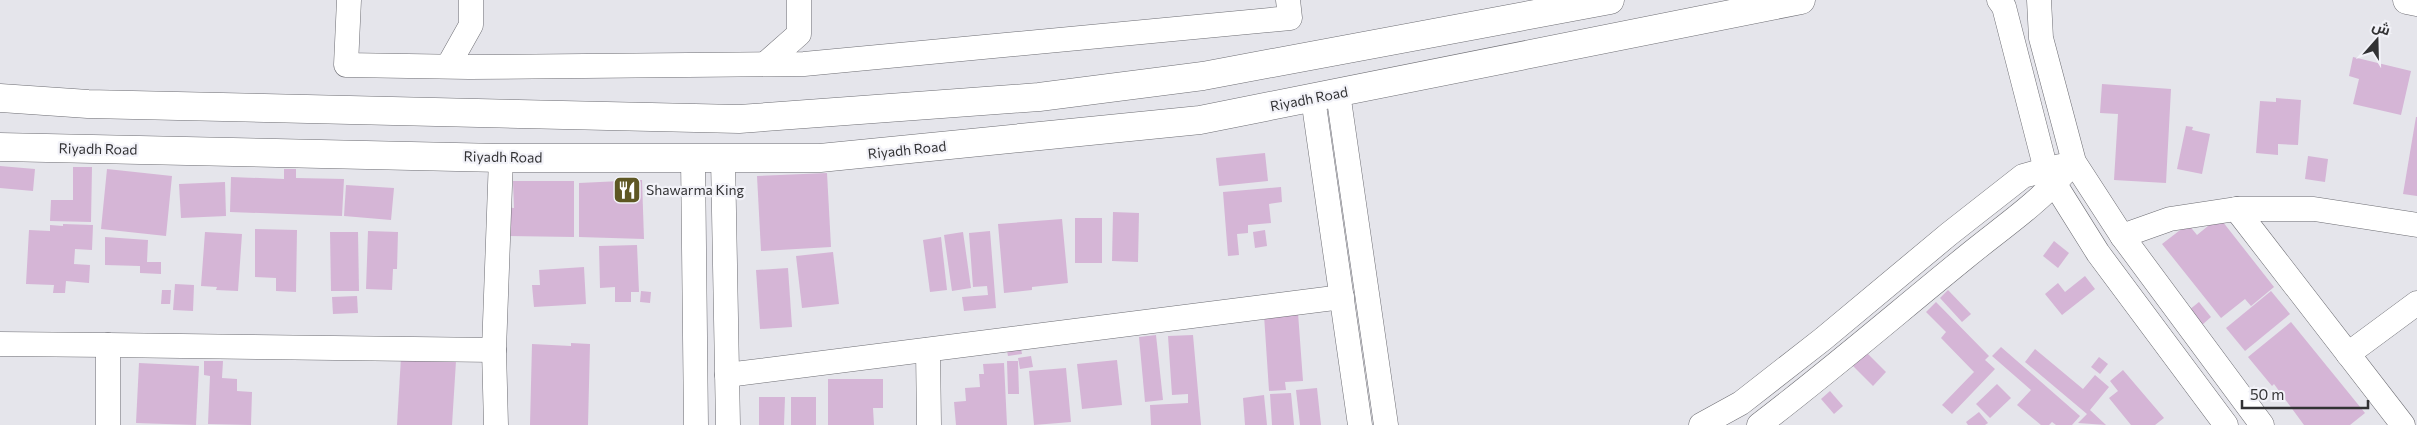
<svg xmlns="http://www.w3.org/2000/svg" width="2417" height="425" viewBox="0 0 2417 425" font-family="Commissioner,Cairo,sans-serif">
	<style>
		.building { fill: #d5b5d6 }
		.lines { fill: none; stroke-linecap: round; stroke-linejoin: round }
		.minor-casing { stroke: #6d6d73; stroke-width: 25 }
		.major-casing { stroke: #6d6d73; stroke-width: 29 }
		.minor { stroke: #fff; stroke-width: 24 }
		.major { stroke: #fff; stroke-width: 28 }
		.labels { text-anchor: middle; stroke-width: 4.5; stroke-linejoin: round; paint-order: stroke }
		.street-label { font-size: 14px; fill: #323234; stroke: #f2f2f8 }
		.poi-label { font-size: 14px; fill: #323234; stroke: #f2f2f8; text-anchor: start }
	</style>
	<rect width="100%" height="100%" fill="#e5e5eb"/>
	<g class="building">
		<path d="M2353 57 2411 71 2401 115 2353 104 2359 79 2349 76Z"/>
		<path d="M2102 84 2171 89 2166 183 2114 180 2118 114 2100 113Z"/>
		<path d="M2276 98 2301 100 2298 145 2278 144V155L2256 153 2260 101 2276 102Z"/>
		<path d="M2416 117H2417V196L2403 194Z"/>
		<path d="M2186 126 2193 127 2192 130 2210 134 2202 174 2177 169Z"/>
		<path d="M1265 153 1268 181 1219 186 1216 158Z"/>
		<path d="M2308 156 2328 159 2325 182 2305 179Z"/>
		<path d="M0 166 35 169 33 191 0 188Z"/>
		<path d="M73 167H92L91 222 50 221 51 200H73Z"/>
		<path d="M107 169 172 176 166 236 101 229Z"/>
		<path d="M284 169H296V178L344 179 342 216 230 212 231 177 284 179Z"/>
		<path d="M827 173 831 247 761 251 757 176Z"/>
		<path d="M642 180 644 239 579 237V183Z"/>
		<path d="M513 181H574V237L507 236V207L514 208Z"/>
		<path d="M225 182 226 216 181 218 179 184Z"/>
		<path d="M346 185 394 188 391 220 344 216Z"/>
		<path d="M1281 187 1282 202 1269 204 1271 223 1248 225V233L1237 234 1239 255 1228 256 1223 192Z"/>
		<path d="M1113 212 1139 213 1138 262 1112 261Z"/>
		<path d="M2219 217 2274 287 2251 306 2245 299 2221 318 2162 244 2188 224 2197 235Z"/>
		<rect x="1075" y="218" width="27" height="45"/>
		<path d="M1062 219 1068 283 1032 287V290L1004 293 998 224Z"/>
		<path d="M63 224 93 225 92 250 75 249 74 264 90 265 89 283 66 281 65 293H53L54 285 26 284 29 230 50 231V225L63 226Z"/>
		<path d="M255 229 297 230 296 292 276 291V278L255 277Z"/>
		<path d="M1265 230 1267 246 1255 248 1253 232Z"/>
		<path d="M368 231 398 232 397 269H393L392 290 366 289Z"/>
		<path d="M990 231 996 308 964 311 962 297 988 295 987 286 973 287 969 233Z"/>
		<path d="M205 232 242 234 238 291 216 290 217 287 201 286Z"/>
		<path d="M330 232H358L359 291H331Z"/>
		<path d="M963 232 971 288 952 291 944 235Z"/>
		<path d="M105 237 148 240 147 262H161V274L140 273V266L105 265Z"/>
		<path d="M941 237 947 290 930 292 923 240Z"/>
		<path d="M2054 241 2069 253 2058 268 2043 256Z"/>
		<path d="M637 245 639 292H631V302H615V287L600 288 599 246Z"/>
		<path d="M833 252 839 304 802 308 796 256Z"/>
		<path d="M584 267 586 304 534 307 532 285H540L539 270Z"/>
		<path d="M788 268 792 327 760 329 756 270Z"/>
		<path d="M2085 276 2095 289 2062 315 2045 294 2058 283 2065 292Z"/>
		<path d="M175 284 194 285 193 311 173 310Z"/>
		<path d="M162 290H171L170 304H161Z"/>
		<path d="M1948 290 1971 314 1962 322 1940 298Z"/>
		<path d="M641 291 651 292 650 303 640 302Z"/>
		<path d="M2271 291 2290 314 2245 351 2226 328Z"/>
		<path d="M357 296 358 313 333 314 332 297Z"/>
		<path d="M1936 302 1989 356 1985 360 1995 369 1952 414 1942 405 1974 372 1941 338 1946 332 1926 312Z"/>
		<path d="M2199 302 2211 317 2202 325 2189 310Z"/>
		<path d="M1298 313 1303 381 1285 382 1286 390 1269 391 1264 315Z"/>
		<path d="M2291 322 2365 413 2350 425H2304L2274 384 2272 386 2248 357Z"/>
		<path d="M1156 335 1163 400 1145 402 1139 337Z"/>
		<path d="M1193 335 1201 425H1151L1150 405 1188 403V394L1172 395 1168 336Z"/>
		<path d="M571 343 590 344 588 425H530L532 344 571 346Z"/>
		<path d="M1020 343 1022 354 1008 356 1006 346Z"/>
		<path d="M2001 347 2080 416 2072 425H2056L2052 422 2049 425H2041L2017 405 2031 390 1992 356Z"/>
		<path d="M2035 349 2083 389 2095 375 2109 387 2090 410 2106 425 2078 423 2087 414 2025 362Z"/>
		<path d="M1866 352 1886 372 1873 386 1853 366Z"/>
		<path d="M1031 356 1033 367 1020 369 1018 358Z"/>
		<path d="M401 357 456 361 452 425H397Z"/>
		<path d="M2099 357 2108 364 2100 374 2091 367Z"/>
		<path d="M1117 360 1122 405 1082 409 1077 364Z"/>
		<path d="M204 361H223L222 378 237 379V391L252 392 251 425 208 424 210 376 204 375Z"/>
		<path d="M1007 361H1018L1019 394H1008Z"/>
		<path d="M139 363 199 366 196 425 136 423Z"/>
		<path d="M1004 363 1007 425H956L954 402 966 401 965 388 980 387 979 374H984L983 364Z"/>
		<path d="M1066 368 1071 422 1034 425 1029 371Z"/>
		<path d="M2123 370 2164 418 2155 425H2131L2109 398 2118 391 2110 381Z"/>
		<path d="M828 379H883V408H873L874 425H828Z"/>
		<path d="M1997 384 2011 398 1990 418 1976 404Z"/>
		<path d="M1317 388 1321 425H1300L1296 390Z"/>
		<path d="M1830 391 1843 406 1834 414 1821 399Z"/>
		<path d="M1291 393 1294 425H1272L1270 394Z"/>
		<path d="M1264 395 1267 425H1245L1243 398Z"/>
		<path d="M759 397H785L784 425H759Z"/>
		<rect x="791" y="397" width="25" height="28"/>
		<path d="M1979 412 1988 423 1985 425H1968L1966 422Z"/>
	</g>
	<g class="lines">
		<g class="minor-casing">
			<g id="minor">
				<path d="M349 0 346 65 469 67 804 64 1290 18 1288 0"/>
				<path d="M1999 0 2004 7 2046 170 2098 253 2226 425"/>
				<path d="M2039 0 2041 38 2074 162 2122 236 2262 425"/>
				<path d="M765 64 799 34V0"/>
				<path d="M448 66 471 25V0"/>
				<path d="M1338 93 1386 425"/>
				<path d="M1313 98 1360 425"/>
				<path d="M693 158 696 425"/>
				<path d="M723 158 728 425"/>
				<path d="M2236 209 2403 425"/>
				<path d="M2122 236 2170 219 2236 209H2314L2417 225"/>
				<path d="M0 344 108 345"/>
				<path d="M928 350 929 425"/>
				<path d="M2348 354 2417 303"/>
				<path d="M727 375 1342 297"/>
				<path d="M108 425V345L494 350"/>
				<path d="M496 425 494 350 501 158"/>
				<path d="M1701 425 1741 403 1823 339 1949 234 2023 176 2060 166"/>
				<path d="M1759 425C1830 371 1897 313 1966 257 2000 229 2035 206 2064 173"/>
			</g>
		</g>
		<g class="major-casing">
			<g id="major">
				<path d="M2407 0 2417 2"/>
				<path d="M0 98 88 104 739 119 1039 97 1203 76 1610 0"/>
				<path d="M0 147 501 158H820L1200 120 1801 0"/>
			</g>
		</g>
		<use href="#minor" class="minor"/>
		<use href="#major" class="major"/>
	</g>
	<defs>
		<g id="restaurant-square" transform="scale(1.4375)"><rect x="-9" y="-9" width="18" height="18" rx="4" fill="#5e5723" stroke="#f2f2f8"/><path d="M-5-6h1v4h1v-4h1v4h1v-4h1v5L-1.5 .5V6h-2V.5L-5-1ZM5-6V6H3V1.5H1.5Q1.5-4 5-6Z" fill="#fff"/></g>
	</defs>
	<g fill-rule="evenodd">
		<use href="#restaurant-square" x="627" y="190"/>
	</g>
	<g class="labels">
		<g class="street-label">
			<text transform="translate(1309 99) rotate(-11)" y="5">Riyadh Road</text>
			<text transform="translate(98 149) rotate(1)" y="5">Riyadh Road</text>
			<text transform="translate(907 150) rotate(-6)" y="5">Riyadh Road</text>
			<text transform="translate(503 157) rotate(1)" y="5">Riyadh Road</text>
		</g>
		<g class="poi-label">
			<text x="646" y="195">Shawarma King</text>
		</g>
	</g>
	<g transform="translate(2377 40) rotate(20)" stroke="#f2f2f8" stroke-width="4" paint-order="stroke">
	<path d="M0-4L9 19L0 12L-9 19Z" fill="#323234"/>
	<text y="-8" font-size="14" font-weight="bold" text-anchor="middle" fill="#323234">ش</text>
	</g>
	<path d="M2242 400v8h126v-8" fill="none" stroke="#323234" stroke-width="2.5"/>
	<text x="2250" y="400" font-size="15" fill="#323234" stroke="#f2f2f8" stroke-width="4" paint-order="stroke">50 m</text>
</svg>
